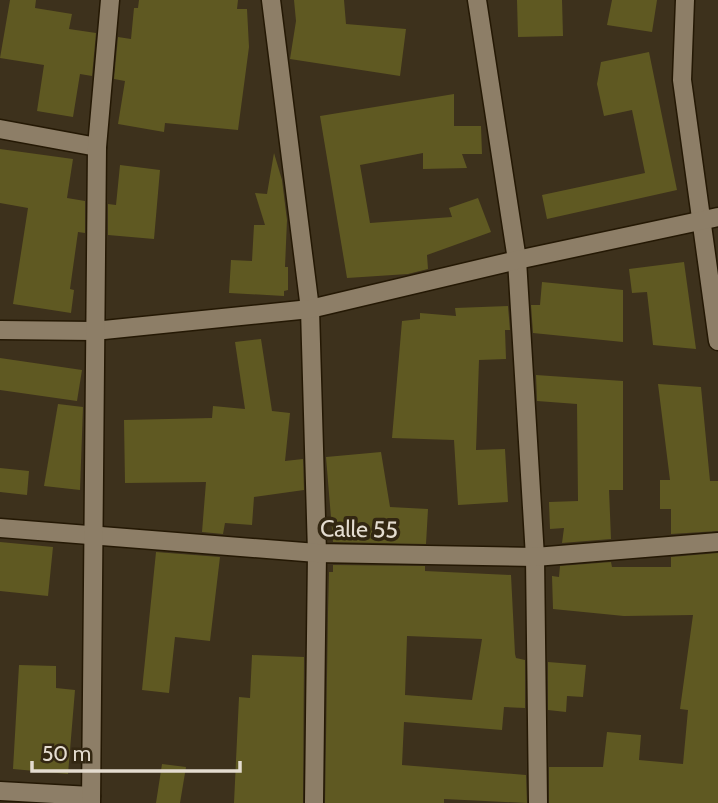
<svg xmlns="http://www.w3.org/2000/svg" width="718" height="803" viewBox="0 0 718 803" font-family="Cabin,sans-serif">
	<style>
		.building { fill: #5f5922; fill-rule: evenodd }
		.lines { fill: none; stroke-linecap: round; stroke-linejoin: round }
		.minor-casing { stroke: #241804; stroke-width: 21 }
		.minor { stroke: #8d7e67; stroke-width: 18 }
		.labels { text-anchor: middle; stroke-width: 7; stroke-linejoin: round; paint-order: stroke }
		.street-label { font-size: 23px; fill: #e4dcd0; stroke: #332712 }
	</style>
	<rect width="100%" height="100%" fill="#3d311c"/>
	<g class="building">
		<path d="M10 0H36L35 8 72 14 69 29 96 33 92 76 80 74 73 117 37 111 44 65 0 58Z"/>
		<path d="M139 0H238L237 9H247L249 47 238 130 165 123 164 132 118 124 125 81 114 79 118 37 131 39 134 8H138Z"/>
		<path d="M294 0H344L346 24 406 29 400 76 290 59 296 21Z"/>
		<path d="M517 0H562L563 36 518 37Z"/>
		<path d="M612 0H657L652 32 607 25Z"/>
		<path d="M649 52 677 190 547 219 542 195 645 173 632 110 604 116 597 84 601 62Z"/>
		<path d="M454 94V126H481L482 154H462L467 168 423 169V153L360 165 370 223 452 217 449 208 478 198 491 232 427 255 428 269 408 274 347 278 320 116Z"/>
		<path d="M0 149 73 159 67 198 85 201V233L78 232 70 289 74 290 71 313 13 304 28 208 0 203Z"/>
		<path d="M274 153 282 180 287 220 285 267H288V290L284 291V296L229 293 231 260 252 261 254 225H265L255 193 267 194Z"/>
		<path d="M120 165 160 170 154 239 108 235V204L116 205Z"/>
		<path d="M684 262 696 349 653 345 647 292 632 293 629 269Z"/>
		<path d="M542 282 623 290V342L533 333 531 305H540Z"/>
		<path d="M508 306 510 330H505L506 359 479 360 476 450 505 449 508 502 458 505 454 440 392 438 402 321 420 319V313L456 316 455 308Z"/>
		<path d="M261 339 272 411 290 413 285 461 303 459 304 490 254 497 252 525 225 523 223 534 202 532 206 482 125 483 124 420 212 418 213 406 245 409 235 342Z"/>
		<path d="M0 358 82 370 77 401 0 390Z"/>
		<path d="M536 375 623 381V490H609L611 539 562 543 564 528 550 529 549 502 578 501 577 404 537 401Z"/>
		<path d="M658 384 701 387 710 481H718V531L671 534V509H660V480H670Z"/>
		<path d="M58 404 83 407 80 490 44 486Z"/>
		<path d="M381 452 390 507 428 509 426 544 333 542 326 457Z"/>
		<path d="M0 468 29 471 27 495 0 492Z"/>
		<path d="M0 542 53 547 48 596 0 591Z"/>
		<path d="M156 552 220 557 210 641 175 637 169 693 142 690Z"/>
		<path d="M718 553V803H549V767H603L607 732 641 735 639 760 683 764 688 710 680 709 693 615 624 616 553 609 552 576 559 577 560 566 611 562 612 567H671V557Z"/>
		<path d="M333 565 425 566V571L511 575 515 654 516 658 525 660V708L504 707 502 730 404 722 402 765 526 775 527 803 444 799V803H325L328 611 329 572H333ZM407 636 482 639 472 700 405 695Z"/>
		<path d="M252 655 304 657 303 803H234L239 697 250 698Z"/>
		<path d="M548 662 586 665 583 697 567 696 566 712 548 710Z"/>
		<path d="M19 665 56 666V688L75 690 68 774 13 769Z"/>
		<path d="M162 764 186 767 180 803H156Z"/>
	</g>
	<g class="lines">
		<g class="minor-casing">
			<g id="minor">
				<path d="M271 0 310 309 317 553 314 803"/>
				<path d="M477 0 517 260 535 557 538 803"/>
				<path d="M685 0 682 80 718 341"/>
				<path d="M0 129 97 147"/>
				<path d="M0 330 94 331 310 309 517 260 718 217"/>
				<path d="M0 528 317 553 535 557 718 542"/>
				<path d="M0 791 91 796"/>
				<path d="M91 803 97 147 110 0"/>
			</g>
		</g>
		<use href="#minor" class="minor"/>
	</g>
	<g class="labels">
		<g class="street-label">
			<text transform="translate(359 529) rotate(1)" y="8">Calle 55</text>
		</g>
	</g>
	<path d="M32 761v10h208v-10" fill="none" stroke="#e4dcd0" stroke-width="3.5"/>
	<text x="42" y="761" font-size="21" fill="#e4dcd0" stroke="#332712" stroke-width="5" paint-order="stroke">50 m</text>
</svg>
